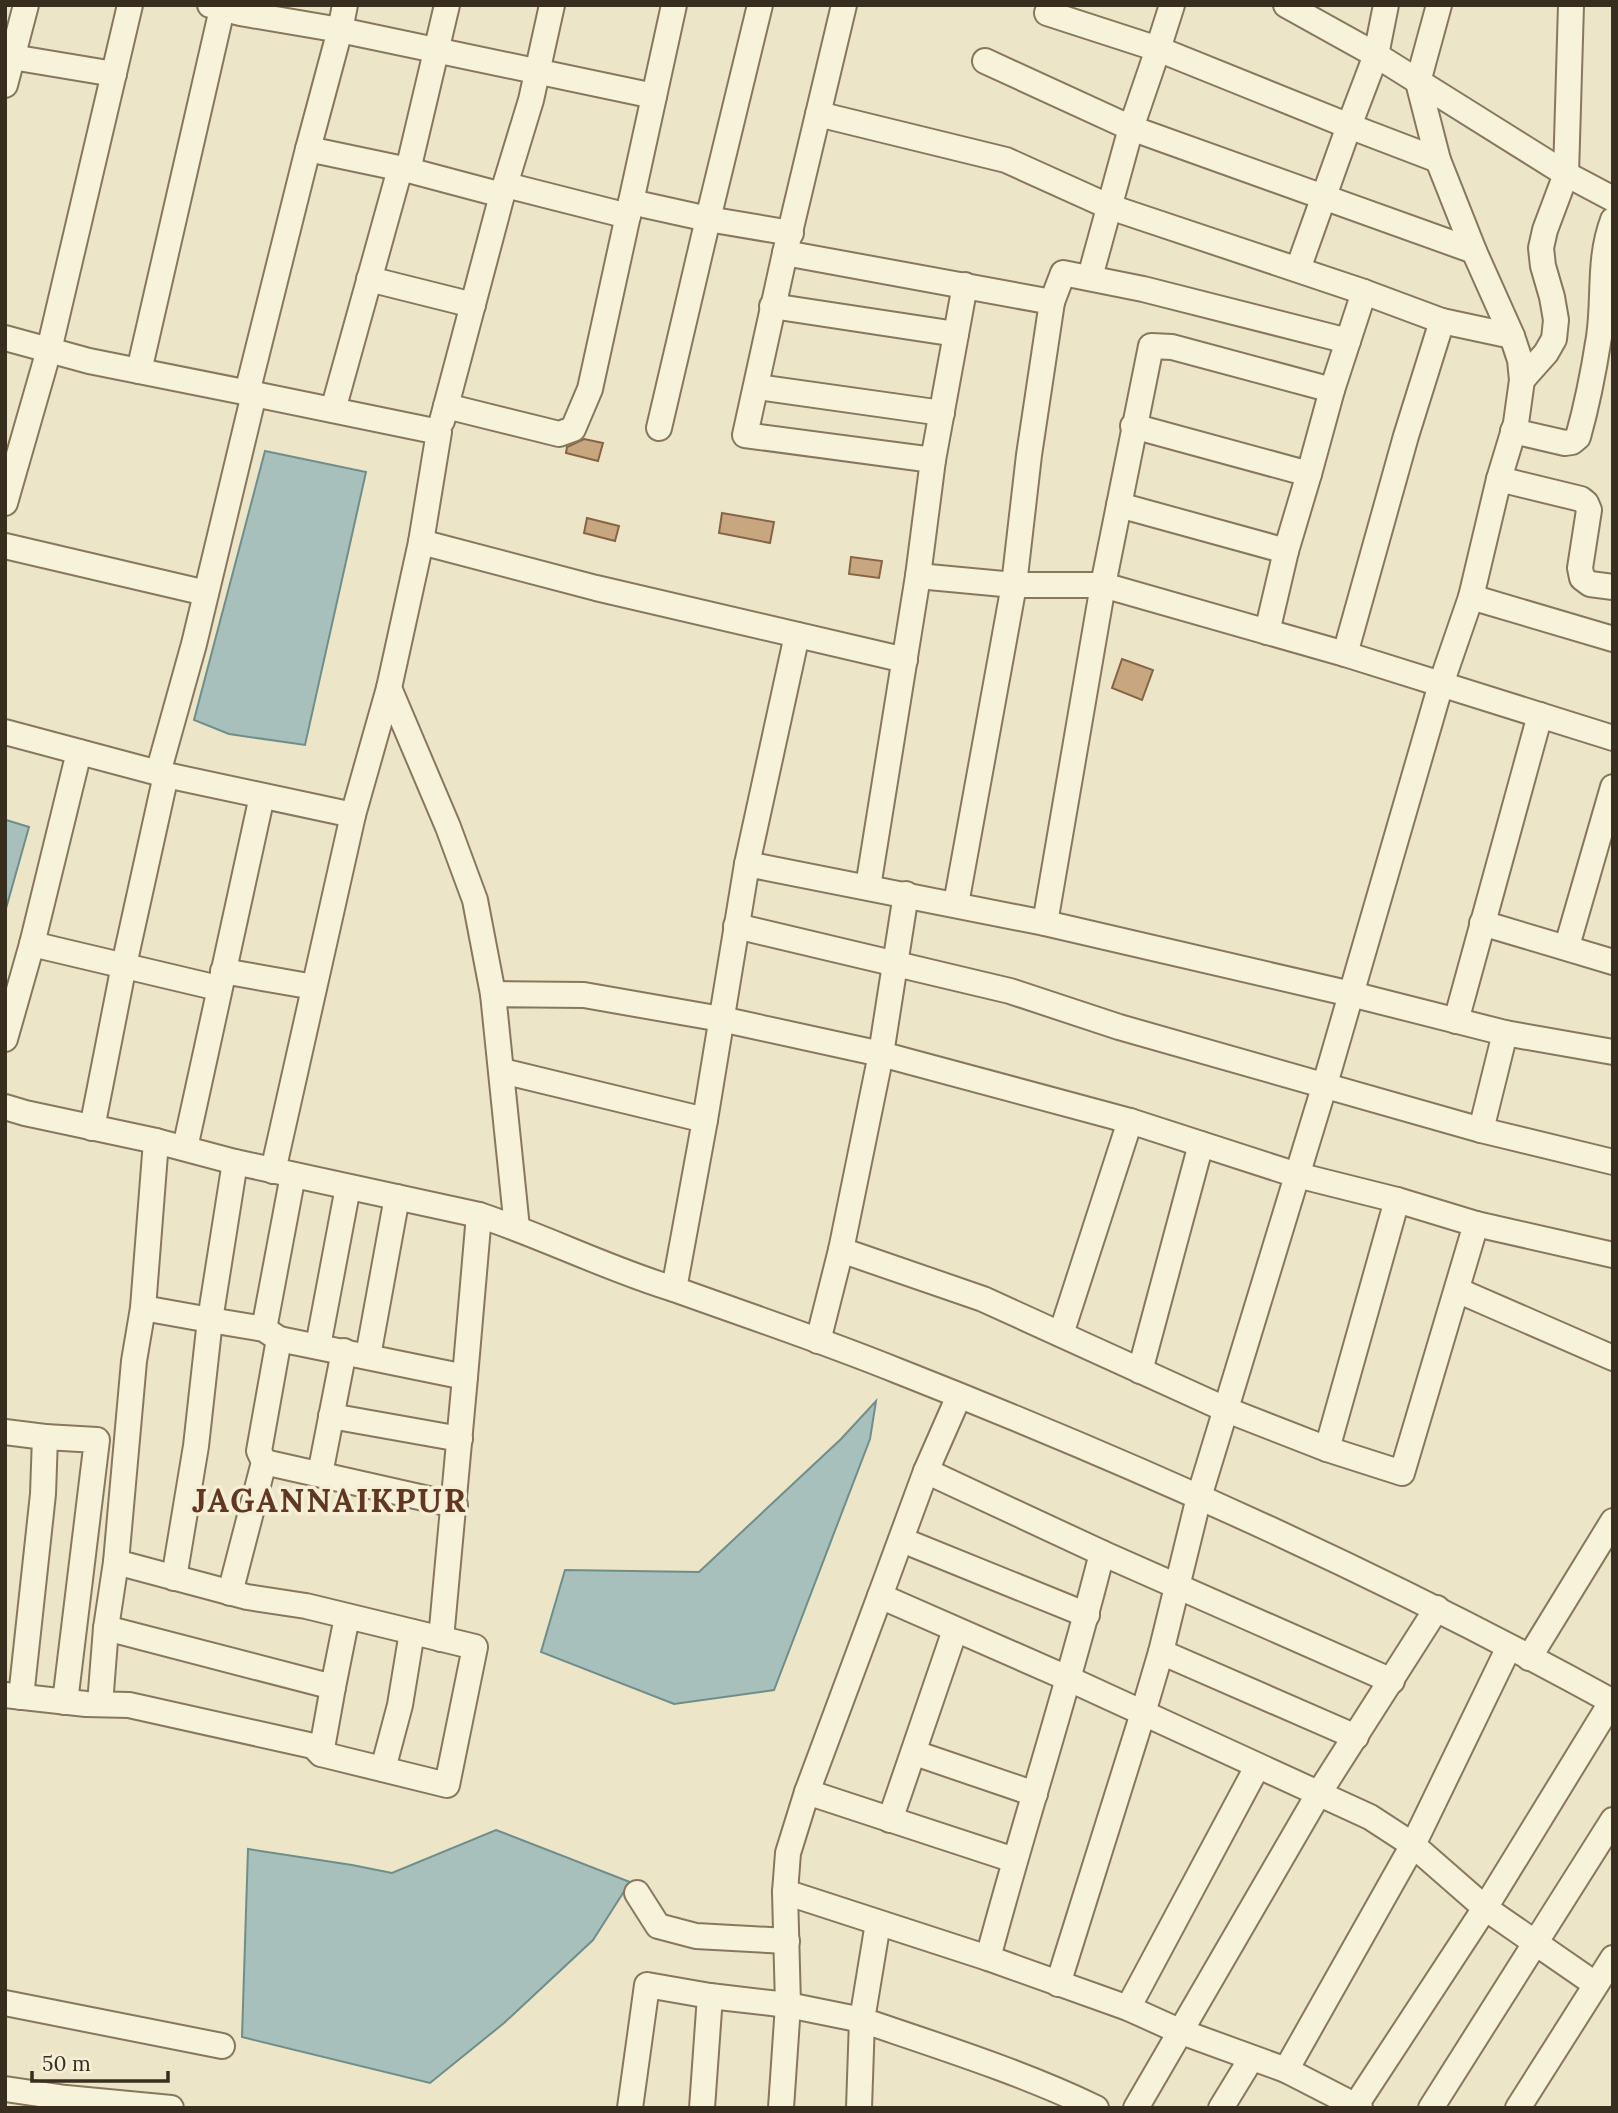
<svg xmlns="http://www.w3.org/2000/svg" width="1618" height="2113" viewBox="0 0 1618 2113" font-family="Lora,serif">
<style>
.water{fill:#a8c0bc;stroke:#6f8e8a;stroke-width:2}
.building{fill:#c8a67f;stroke:#856545;stroke-width:2}
.lines{fill:none;stroke-linecap:round;stroke-linejoin:round}
.minor-casing{stroke:#87785d;stroke-width:28}
.minor{stroke:#f7f2da;stroke-width:24}
.labels{text-anchor:middle;stroke-width:7;stroke-linejoin:round;paint-order:stroke}
.district-label{font-size:32px;font-weight:bold;letter-spacing:2px;fill:#623722;stroke:#f4efd6}
</style>
<rect width="100%" height="100%" fill="#ece5c7"/>
<g class="water">
<polygon points="265,451 366,472 305,745 229,734 194,720"/>
<polygon points="5,805 6,820 29,827 5,912"/>
<polygon points="876,1401 870,1439 774,1690 674,1704 541,1652 565,1570 699,1572 841,1439"/>
<polygon points="496,1830 630,1882 593,1940 504,2023 430,2083 242,2037 248,1849 352,1865 392,1873"/>
</g>
<g class="building">
<polygon points="584,439 603,443 598,461 566,453 567,447"/>
<polygon points="722,513 774,522 770,543 719,533"/>
<polygon points="587,518 619,526 615,541 584,533"/>
<polygon points="851,557 882,561 879,578 849,574"/>
<polygon points="1122,659 1153,670 1142,700 1112,688"/>
</g>
<g class="lines">
<defs>
<g id="minor">
<polyline points="210,5 240,13 340,30 308,149"/>
<polyline points="345,5 340,30 654,96"/>
<polyline points="760,5 708,219 791,233"/>
<polyline points="844,5 785,253 1052,302 1029,455 1014,585 956,904"/>
<polyline points="1172,5 1158,49 1349,126 1376,55 1386,5"/>
<polyline points="1286,5 1376,55 1566,174 1613,199"/>
<polyline points="1047,13 1158,49 1131,128 1474,251"/>
<polyline points="12,57 114,74"/>
<polyline points="985,61 1131,128 1090,277"/>
<polyline points="5,85 26,5"/>
<polyline points="818,114 1006,160 1110,207 1364,292 1442,321 1512,336"/>
<polyline points="408,170 502,195 531,100 552,5"/>
<polyline points="506,185 628,216"/>
<polyline points="631,202 708,219 659,428"/>
<polyline points="785,253 745,435 933,460 965,285"/>
<polyline points="1298,269 1349,126 1438,160"/>
<polyline points="369,279 473,305"/>
<polyline points="1052,302 1063,273 1143,289 1348,341 1364,292"/>
<polyline points="772,306 956,334"/>
<polyline points="5,338 89,361 254,394"/>
<polyline points="139,371 222,9"/>
<polyline points="1522,380 1546,353 1554,339 1556,320 1552,297 1543,266 1541,248 1545,230 1566,174 1571,5"/>
<polyline points="757,387 942,413"/>
<polyline points="1332,390 1348,341"/>
<polyline points="247,393 308,149 408,170 447,5"/>
<polyline points="446,406 559,434 573,429 590,389 674,5"/>
<polyline points="333,410 400,169"/>
<polyline points="442,421 502,195"/>
<path d="M1513,431L1565,443L1572,442L1578,437C1587,405 1594,369 1599,337C1605,296 1598,260 1613,220"/>
<polyline points="1499,479 1581,499 1586,503 1589,510 1580,568 1582,578 1590,584 1613,587"/>
<polyline points="5,503 49,350 130,5"/>
<polyline points="1119,505 1286,551 1267,632"/>
<polyline points="5,546 206,593"/>
<polyline points="1286,551 1309,474"/>
<polyline points="918,576 1014,585 1103,585 1345,654 1613,738"/>
<polyline points="1471,597 1613,639"/>
<polyline points="1345,654 1406,436 1442,321"/>
<polyline points="389,688 421,542 596,588 905,660"/>
<polyline points="5,732 166,775 353,815 273,1171"/>
<polyline points="158,773 194,644 254,394 439,432 421,542"/>
<polyline points="353,815 389,688 448,827 475,900 493,994"/>
<polyline points="747,864 797,635"/>
<polyline points="868,887 918,576 933,460"/>
<polyline points="1045,923 1103,585 1151,346 1172,347 1332,390 1309,474 1133,426"/>
<polyline points="1482,923 1613,962"/>
<polyline points="736,926 1010,991 1119,1027 1481,1130 1505,1033"/>
<polyline points="32,944 218,988"/>
<polyline points="1567,946 1613,787"/>
<polyline points="223,971 314,987"/>
<polyline points="1456,1021 1540,715"/>
<polyline points="5,1039 32,944 79,752"/>
<polyline points="502,1071 705,1120"/>
<path d="M5,1107L25,1113L156,1141L235,1162L479,1215C545,1237 608,1269 674,1289C749,1316 824,1341 898,1371C1142,1467 1383,1575 1613,1702"/>
<polyline points="92,1128 124,965 166,775"/>
<polyline points="1481,1130 1613,1162"/>
<polyline points="185,1148 262,796"/>
<polyline points="1476,1224 1613,1255"/>
<polyline points="517,1228 493,994 584,995 721,1019 881,1054 1130,1121 1297,1175 1397,1200 1327,1449 1227,1410 983,1299 841,1250"/>
<polyline points="674,1289 705,1120 747,864 1045,923 1351,994 1505,1033 1613,1052"/>
<polyline points="1457,1290 1613,1358"/>
<polyline points="143,1308 210,1320 235,1162"/>
<polyline points="264,1329 293,1175"/>
<polyline points="1061,1334 1130,1121"/>
<polyline points="818,1341 841,1250 881,1054 906,894"/>
<polyline points="318,1346 348,1187"/>
<polyline points="368,1356 397,1197"/>
<polyline points="1140,1371 1201,1144"/>
<polyline points="465,1377 479,1215"/>
<polyline points="959,1396 926,1471 880,1596 1067,1678 1370,1817 1413,1845 1485,1908 1595,1984"/>
<polyline points="331,1416 460,1439"/>
<polyline points="5,1432 45,1437 43,1494 21,1697"/>
<polyline points="45,1437 97,1440 65,1702"/>
<polyline points="1327,1449 1402,1473 1476,1224 1397,1200"/>
<polyline points="264,1462 455,1505"/>
<path d="M926,1471L1102,1553C1068,1689 1024,1823 988,1958"/>
<polyline points="320,1474 344,1351"/>
<polyline points="902,1540 1087,1615"/>
<polyline points="1102,1553 1392,1681"/>
<polyline points="174,1578 196,1446 210,1320 264,1329 279,1339"/>
<polyline points="230,1593 264,1462 259,1451 279,1339 465,1377 441,1639"/>
<polyline points="880,1596 807,1792 788,1853 785,1892 988,1958 1128,2008 1179,2031 1286,2070 1360,2108"/>
<polyline points="106,1628 333,1687 347,1617"/>
<polyline points="1161,1652 1356,1737"/>
<polyline points="1529,1658 1613,1521"/>
<polyline points="5,1695 86,1704 129,1705 313,1746 321,1754 447,1785 475,1647 306,1606 247,1597 116,1562 134,1361 143,1308 156,1141"/>
<polyline points="100,1704 106,1628 116,1562"/>
<polyline points="915,1753 1035,1794"/>
<polyline points="321,1754 333,1687"/>
<polyline points="383,1769 400,1705 412,1632"/>
<polyline points="807,1792 1014,1860"/>
<polyline points="890,1820 955,1630"/>
<polyline points="637,1893 658,1926 696,1936 787,1941"/>
<path d="M878,1923L862,2020C941,2047 1021,2072 1096,2108"/>
<polyline points="1058,1984 1143,1713 1161,1652 1199,1497 1325,1084 1441,684 1471,597 1499,479 1516,423 1522,380 1520,360 1512,336 1474,251 1438,160 1418,82 1439,5"/>
<polyline points="5,2003 222,2046"/>
<polyline points="1128,2008 1257,1767"/>
<polyline points="1286,2070 1413,1845 1509,1647"/>
<polyline points="5,2089 66,2098 171,2108"/>
<polyline points="1356,2105 1485,1908 1612,1701"/>
<polyline points="630,2108 647,1985 710,1996 788,2005 862,2020 859,2108"/>
<polyline points="702,2108 710,1996"/>
<polyline points="781,2108 788,2005 785,1892"/>
<polyline points="1136,2108 1319,1793 1437,1608"/>
<polyline points="1221,2108 1251,2059"/>
<polyline points="1431,2108 1613,1820"/>
<polyline points="1518,2108 1613,1958"/>
</g>
</defs>
<use href="#minor" class="minor-casing"/>
<use href="#minor" class="minor"/>
</g>
<g class="labels">
<g class="district-label">
<text x="330" y="1512">JAGANNAIKPUR</text>
</g>
</g>
<rect width="1618" height="2113" fill="none" stroke="#382e20" stroke-width="14"/>
<path d="M32 2071v10h136v-10" fill="none" stroke="#382e20" stroke-width="3.5"/>
<text x="42" y="2071" font-size="21" fill="#382e20" stroke="#f4efd6" stroke-width="5" paint-order="stroke">50 m</text>
</svg>
